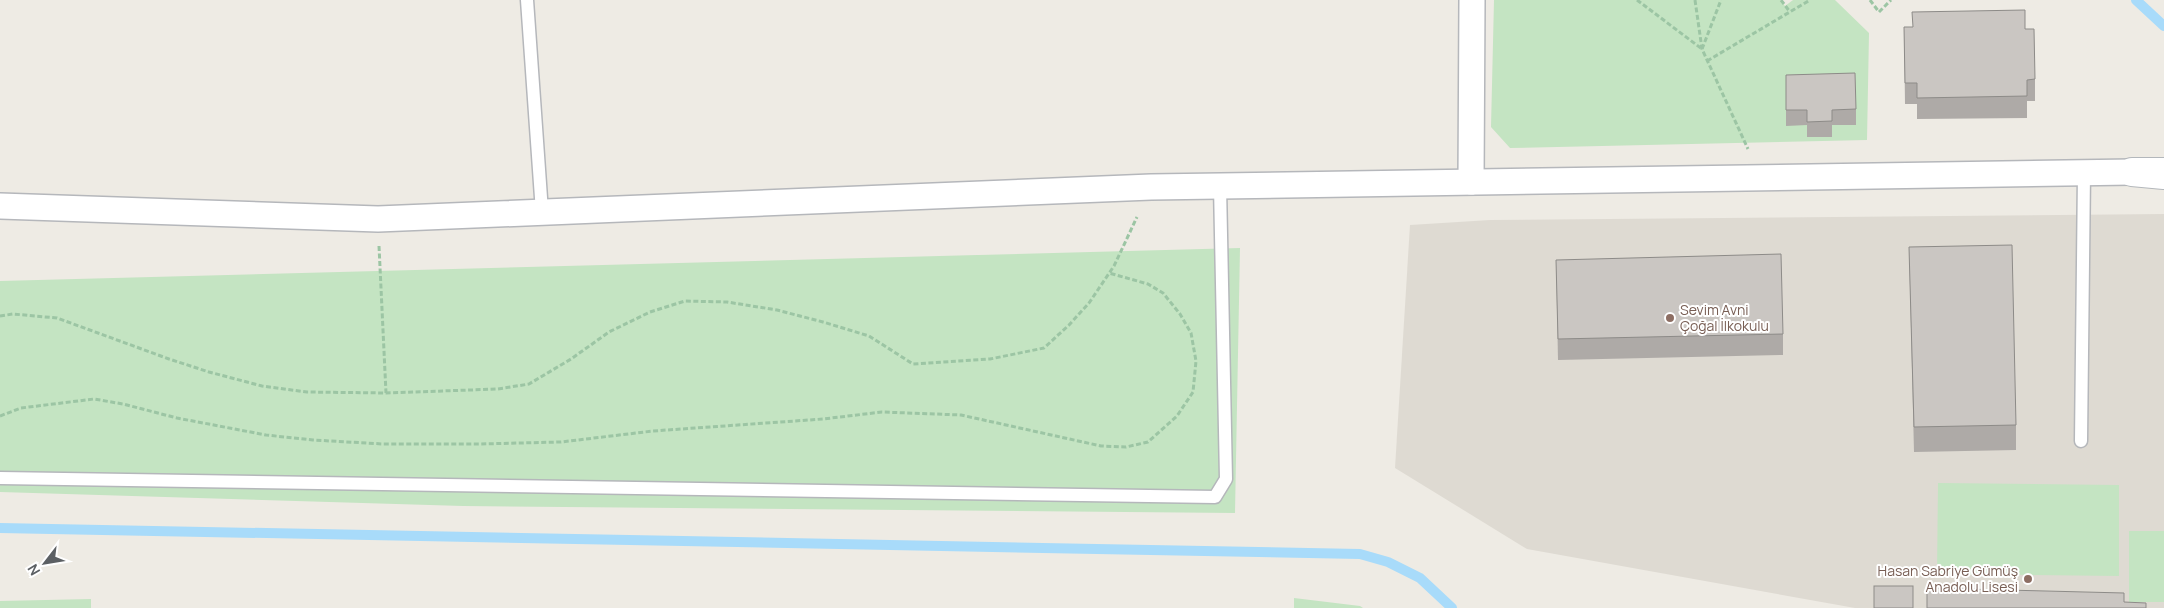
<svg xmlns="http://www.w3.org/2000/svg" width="2164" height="608" viewBox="0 0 2164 608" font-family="Manrope,sans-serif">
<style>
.education{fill:#dedad2}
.green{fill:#c4e4c2}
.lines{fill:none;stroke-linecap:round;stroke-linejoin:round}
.stream{stroke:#a8dbfa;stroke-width:10}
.lane-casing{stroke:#b5b7bb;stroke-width:15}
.street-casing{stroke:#b5b7bb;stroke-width:28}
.secondary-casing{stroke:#b3b7bb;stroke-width:30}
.path{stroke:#9cc5a4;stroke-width:3;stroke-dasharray:5 2.5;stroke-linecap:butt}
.lane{stroke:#fff;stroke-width:12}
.street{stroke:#fff;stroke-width:25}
.secondary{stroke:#fff;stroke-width:28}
.wall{fill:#aeaaa7}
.building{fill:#cac6c2;stroke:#8d8b88}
.education-dot{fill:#8d6e63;stroke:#fff;stroke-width:2}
.labels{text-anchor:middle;stroke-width:4;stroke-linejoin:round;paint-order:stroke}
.education-label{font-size:14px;fill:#785e54;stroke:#fff;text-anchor:start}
</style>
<rect width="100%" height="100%" fill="#eeebe4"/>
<polygon class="education" points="2164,214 2164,608 1855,608 1527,549 1395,468 1410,225 1490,220"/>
<g class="green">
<polygon points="1494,0 1780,0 1785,6 1793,0 1835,0 1869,33 1867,140 1510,148 1491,127"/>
<polygon points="1240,248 1235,513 463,506 0,492 0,281"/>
<polygon points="1938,483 2119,485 2119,576 1937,574"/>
<rect x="2129" y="531" width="35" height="71"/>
<polygon points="1294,598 1360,606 1363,608 1294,608"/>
<polygon points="91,599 91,608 0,608 0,601"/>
</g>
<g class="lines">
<g class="stream">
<polyline points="2136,0 2164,26"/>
<polyline points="0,528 1360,554 1388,562 1420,578 1452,608"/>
</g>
<defs>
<g id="lane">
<polyline points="527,0 542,212"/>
<polyline points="2081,441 2084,173"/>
<polyline points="0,478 1215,497 1226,479 1220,186"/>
</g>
<g id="street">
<polyline points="1471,182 1472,0"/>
<polyline points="0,206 378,219 1151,187 2132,172"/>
</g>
<polyline id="secondary" points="2164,172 2132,172 2164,175"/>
</defs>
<use href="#lane" class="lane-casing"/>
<use href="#street" class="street-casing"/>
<use href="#secondary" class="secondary-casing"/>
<g class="path">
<polyline points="1637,0 1702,49"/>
<polyline points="1695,0 1702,49 1748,149"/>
<polyline points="1781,0 1790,12"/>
<polyline points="1870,0 1879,12 1891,0"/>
<polyline points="1702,49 1721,0"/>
<polyline points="1707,61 1810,0"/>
<polyline points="379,246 386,393"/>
<polyline points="0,316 13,314 57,318 169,359 209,372 262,386 307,392 386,393 498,389 529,384 571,359 609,332 650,312 685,301 727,302 777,310 823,322 869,336 913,364 990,359 1044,348 1069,325 1089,303 1114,266 1137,217"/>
<polyline points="0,416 21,408 94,399 123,404 177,418 266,435 313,440 383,444 480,444 561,442 653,431 823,419 882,412 961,415 1101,446 1126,447 1148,442 1177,416 1193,392 1196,361 1191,333 1180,314 1163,293 1148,284 1109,273"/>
</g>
<use href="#lane" class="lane"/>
<use href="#street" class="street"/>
<use href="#secondary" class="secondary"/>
</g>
<g class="wall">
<polygon points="1904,27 2025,29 2035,79 2035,101 2027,101 2027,118 1917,119 1917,104 1905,104"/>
<polygon points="1786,75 1856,109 1856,125 1832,125 1832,137 1807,137 1807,125 1786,126"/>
<polygon points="1909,247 2016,425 2016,450 1914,452"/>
<polygon points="1556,260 1783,334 1783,355 1558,360"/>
</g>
<g class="building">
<polygon points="2025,10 2025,29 2034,29 2035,79 2027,80 2027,96 1917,98 1917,83 1905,83 1904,27 1913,27 1912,12"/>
<polygon points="1855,73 1856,109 1832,110 1832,121 1807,122 1807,110 1786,110 1786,75"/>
<polygon points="2012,245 2016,425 1914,427 1909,247"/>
<polygon points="1781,254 1783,334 1558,339 1556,260"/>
<rect x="1874" y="586" width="39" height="22"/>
<polygon points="1927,588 2124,593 2124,602 2146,603 2146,608 1927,608"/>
</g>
<g class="education-dot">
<circle cx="1670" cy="318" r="5"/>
<circle cx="2028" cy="579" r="5"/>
</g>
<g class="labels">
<g class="education-label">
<text x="1680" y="315">Sevim Avni<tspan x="1680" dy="16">Çoğal İlkokulu</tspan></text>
<text x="2018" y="576" text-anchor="end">Hasan Sabriye Gümüş<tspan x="2018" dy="16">Anadolu Lisesi</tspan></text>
</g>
</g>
<g transform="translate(45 563) rotate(239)" stroke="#ffffff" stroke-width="4" paint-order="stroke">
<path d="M0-4L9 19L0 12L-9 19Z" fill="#5c6064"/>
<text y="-8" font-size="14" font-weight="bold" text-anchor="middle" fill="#5c6064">N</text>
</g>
</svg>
